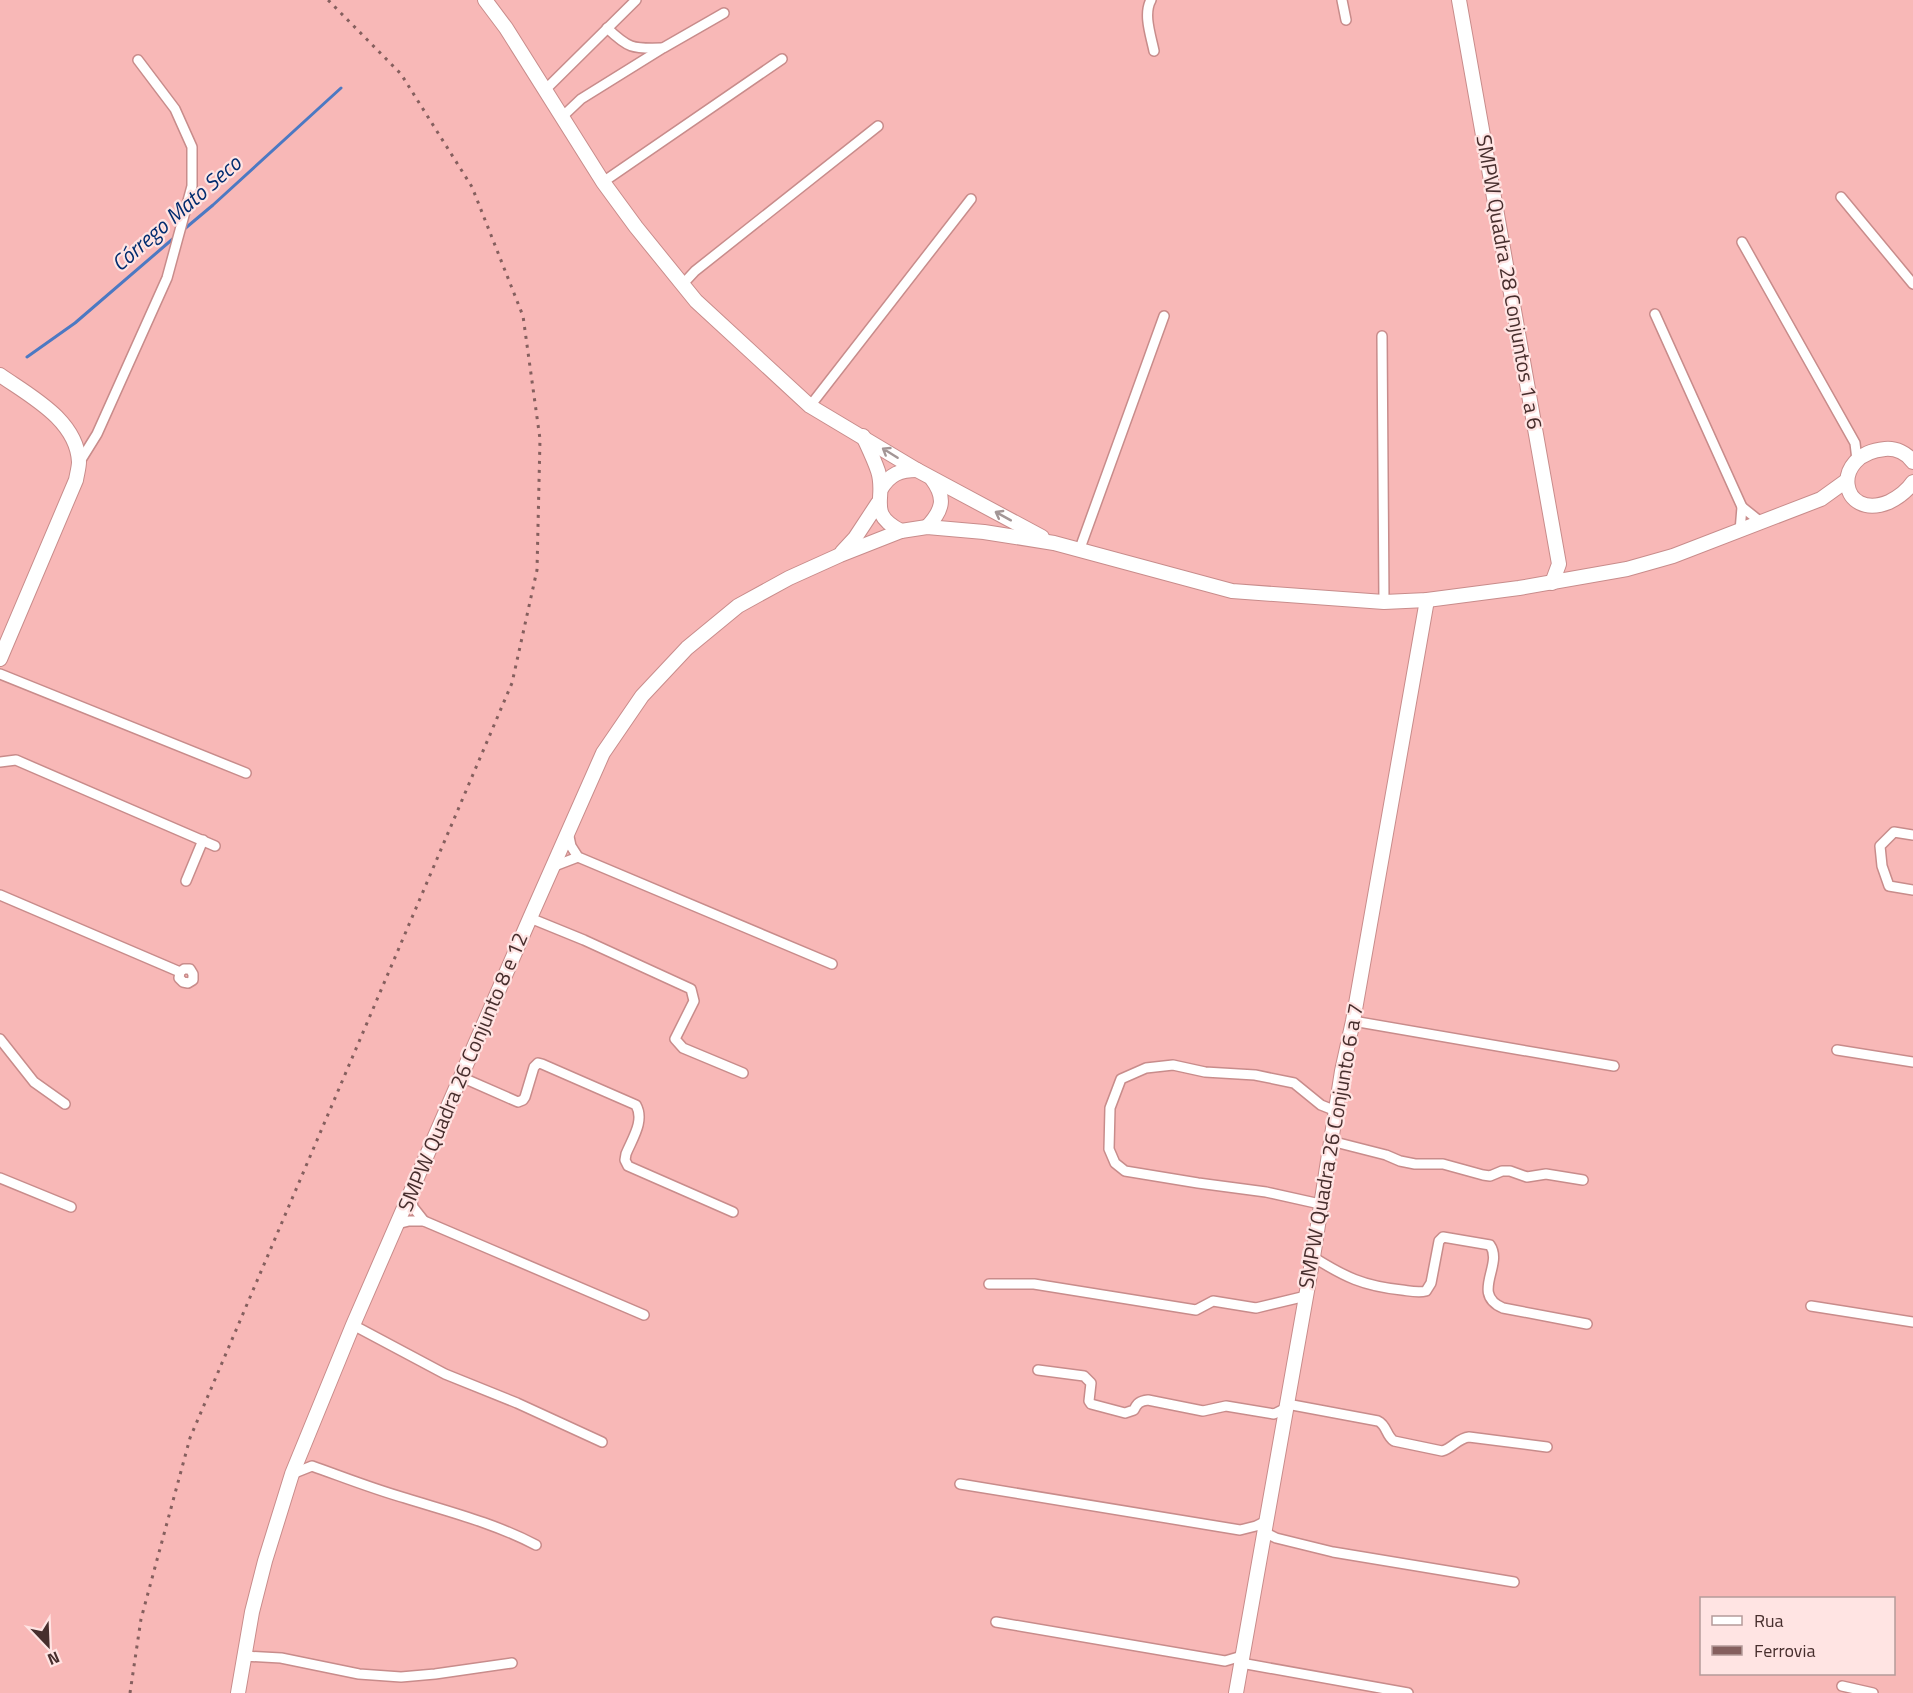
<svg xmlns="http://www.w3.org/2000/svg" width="1913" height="1693" viewBox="0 0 1913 1693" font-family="'Titillium Web',sans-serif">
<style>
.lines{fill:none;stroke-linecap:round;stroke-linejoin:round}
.stream{stroke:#4c79c3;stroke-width:3}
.street-casing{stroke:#c88c8b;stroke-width:12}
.secondary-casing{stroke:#c88c8b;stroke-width:16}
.street{stroke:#fff;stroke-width:9}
.secondary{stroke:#fff;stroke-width:14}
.rail{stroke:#855f5e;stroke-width:3;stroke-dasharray:3 6;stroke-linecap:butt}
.oneway{stroke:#a39696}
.labels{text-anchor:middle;stroke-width:4.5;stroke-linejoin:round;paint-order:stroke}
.street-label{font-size:21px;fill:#472e2d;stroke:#ffe4e3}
.water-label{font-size:22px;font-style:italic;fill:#022c6f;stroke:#ffe4e3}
</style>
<rect width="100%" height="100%" fill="#f8b8b7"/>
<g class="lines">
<g class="stream">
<polyline points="182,231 213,205 341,88"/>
<polyline points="27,357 75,323 175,237"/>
</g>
<defs>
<g id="street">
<path d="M1151,0C1143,14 1151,36 1154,51"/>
<polyline points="1342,0 1346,20"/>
<path d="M607,28C628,48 632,49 661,48"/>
<polyline points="545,90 636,0"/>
<polyline points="562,117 581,99 663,48 724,13"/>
<polyline points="603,182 782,59"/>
<polyline points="1841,197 1913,284"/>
<polyline points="1742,242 1855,443 1857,460"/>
<polyline points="682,285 695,271 878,126"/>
<polyline points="1655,314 1742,507 1740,531"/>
<polyline points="1382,336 1384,602"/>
<polyline points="810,406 971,199"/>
<polyline points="79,463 97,434 167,278 192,186 192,147 175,109 138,60"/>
<polyline points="1742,507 1762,523"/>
<polyline points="1079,551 1164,316"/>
<polyline points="0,674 246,773"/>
<polyline points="0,762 16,760 215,846"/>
<polyline points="568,832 571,846 578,857 832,964"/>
<polyline points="1913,835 1894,832 1880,846 1882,866 1889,886 1913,890"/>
<polyline points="552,867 578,857"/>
<polyline points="186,881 203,840"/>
<polyline points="0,895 180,972 184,969 190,969 193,974 193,980 188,983 183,982 179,978 180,972"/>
<polyline points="530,918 584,940 691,989 694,1001 675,1039 683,1048 743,1073"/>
<polyline points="1353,1021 1614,1066"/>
<polyline points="0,1039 34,1082 65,1104"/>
<polyline points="1837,1050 1913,1062"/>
<path d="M461,1077L518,1102L523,1100L525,1097L534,1067L538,1063L542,1064L636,1105C645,1121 632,1139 626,1154L625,1160L628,1166L733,1212"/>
<polyline points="1331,1141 1386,1155 1400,1161 1415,1164 1443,1164 1483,1175 1490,1176 1502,1171 1510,1171 1527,1177 1546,1174 1583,1180"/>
<polyline points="0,1178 71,1207"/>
<polyline points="411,1195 413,1207 424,1221"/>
<polyline points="1320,1204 1266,1192 1198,1183 1125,1171 1115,1163 1109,1149 1110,1108 1121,1079 1146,1068 1173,1065 1205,1072 1255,1075 1294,1083 1321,1105 1336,1111"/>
<polyline points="397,1224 409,1221 424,1221 644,1315"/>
<path d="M1313,1257C1345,1277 1363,1286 1402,1290C1410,1291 1418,1293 1426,1291L1431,1283L1439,1241L1443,1237L1490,1245C1504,1265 1470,1294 1503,1308L1587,1324"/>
<polyline points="989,1284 1034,1284 1196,1310 1213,1301 1256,1308 1306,1296"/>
<polyline points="1811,1306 1913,1322"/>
<polyline points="353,1325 445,1374 517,1403 602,1442"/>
<path d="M1038,1370L1084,1376L1091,1383L1089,1401L1091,1404L1125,1413L1134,1410C1137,1403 1140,1401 1148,1400L1203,1411L1226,1406L1274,1414L1286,1408"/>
<path d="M1287,1404L1378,1421C1387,1425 1386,1436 1394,1441L1442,1451C1453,1448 1458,1438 1469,1437L1547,1447"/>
<path d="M292,1474L312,1466C343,1477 373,1489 405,1498C450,1512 494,1523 536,1545"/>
<polyline points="960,1484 1240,1530 1256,1526 1266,1521"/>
<polyline points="1264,1532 1276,1538 1333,1552 1514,1582"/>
<polyline points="996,1622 1225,1661 1242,1656"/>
<polyline points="244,1656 281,1658 359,1674 401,1677 435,1674 512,1663"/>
<polyline points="1241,1663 1408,1693"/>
<polyline points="1842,1686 1873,1693"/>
</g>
<g id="secondary">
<polyline points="485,0 506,28 603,182 636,227 696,301 810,406 917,470 1042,537"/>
<polyline points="1459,0 1559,564 1552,583"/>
<path d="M0,375C30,396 77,420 79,462C79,467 77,474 76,480L0,659"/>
<path d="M863,436C868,447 874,459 878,471C887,499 866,513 901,531"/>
<path d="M1913,462C1907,453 1896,448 1885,449C1829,454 1840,522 1889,502C1899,497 1907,491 1913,482"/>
<path d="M881,489C890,474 900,470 917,470"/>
<path d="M927,527C943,510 946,498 932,479"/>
<polyline points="842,552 855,538 878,503"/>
<polyline points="238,1693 252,1612 265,1561 292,1474 353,1325 530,918 603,753 642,696 687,648 738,606 789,578 840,555 901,531 927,527 984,532 1054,543 1232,591 1384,602 1427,600 1519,588 1627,569 1673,556 1821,499 1846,481"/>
<polyline points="1236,1693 1313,1257 1342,1071 1353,1021 1427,600"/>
</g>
</defs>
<use href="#street" class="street-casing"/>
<use href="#secondary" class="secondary-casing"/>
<use href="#street" class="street"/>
<use href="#secondary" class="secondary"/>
<polyline class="rail" points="130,1693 141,1619 190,1438 512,683 537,570 540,439 523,316 472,187 401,74 328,0"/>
</g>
<defs><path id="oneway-shaft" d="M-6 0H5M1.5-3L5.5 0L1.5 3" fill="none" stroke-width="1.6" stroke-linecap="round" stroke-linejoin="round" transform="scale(1.5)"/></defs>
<g class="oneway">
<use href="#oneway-shaft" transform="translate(890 453) rotate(-148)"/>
<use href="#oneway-shaft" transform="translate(1003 516) rotate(-151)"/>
</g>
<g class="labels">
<g class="street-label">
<text transform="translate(1509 282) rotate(80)" y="7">SMPW Quadra 28 Conjuntos 1 a 6</text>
<text transform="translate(463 1072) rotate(-67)" y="7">SMPW Quadra 26 Conjunto 8 e 12</text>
<text transform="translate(1331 1146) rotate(-80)" y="7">SMPW Quadra 26 Conjunto 6 a 7</text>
</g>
<g class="water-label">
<text transform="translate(176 213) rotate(-41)" y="8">Córrego Mato Seco</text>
</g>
</g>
<rect x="1700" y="1597" width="195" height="78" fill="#ffe4e3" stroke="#b59b9a" stroke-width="1.5"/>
<rect x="1712" y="1616" width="30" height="9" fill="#ffffff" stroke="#b59b9a" stroke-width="1.5"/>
<text x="1754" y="1627" font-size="18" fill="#472e2d">Rua</text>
<rect x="1712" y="1646" width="30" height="9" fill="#855f5e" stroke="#b59b9a" stroke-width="1.5"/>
<text x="1754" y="1657" font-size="18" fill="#472e2d">Ferrovia</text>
<g transform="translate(48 1645) rotate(157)" stroke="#ffe4e3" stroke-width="4.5" paint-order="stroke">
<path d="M0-4.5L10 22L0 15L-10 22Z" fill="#472e2d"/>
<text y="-9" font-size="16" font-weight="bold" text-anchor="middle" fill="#472e2d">N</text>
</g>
</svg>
